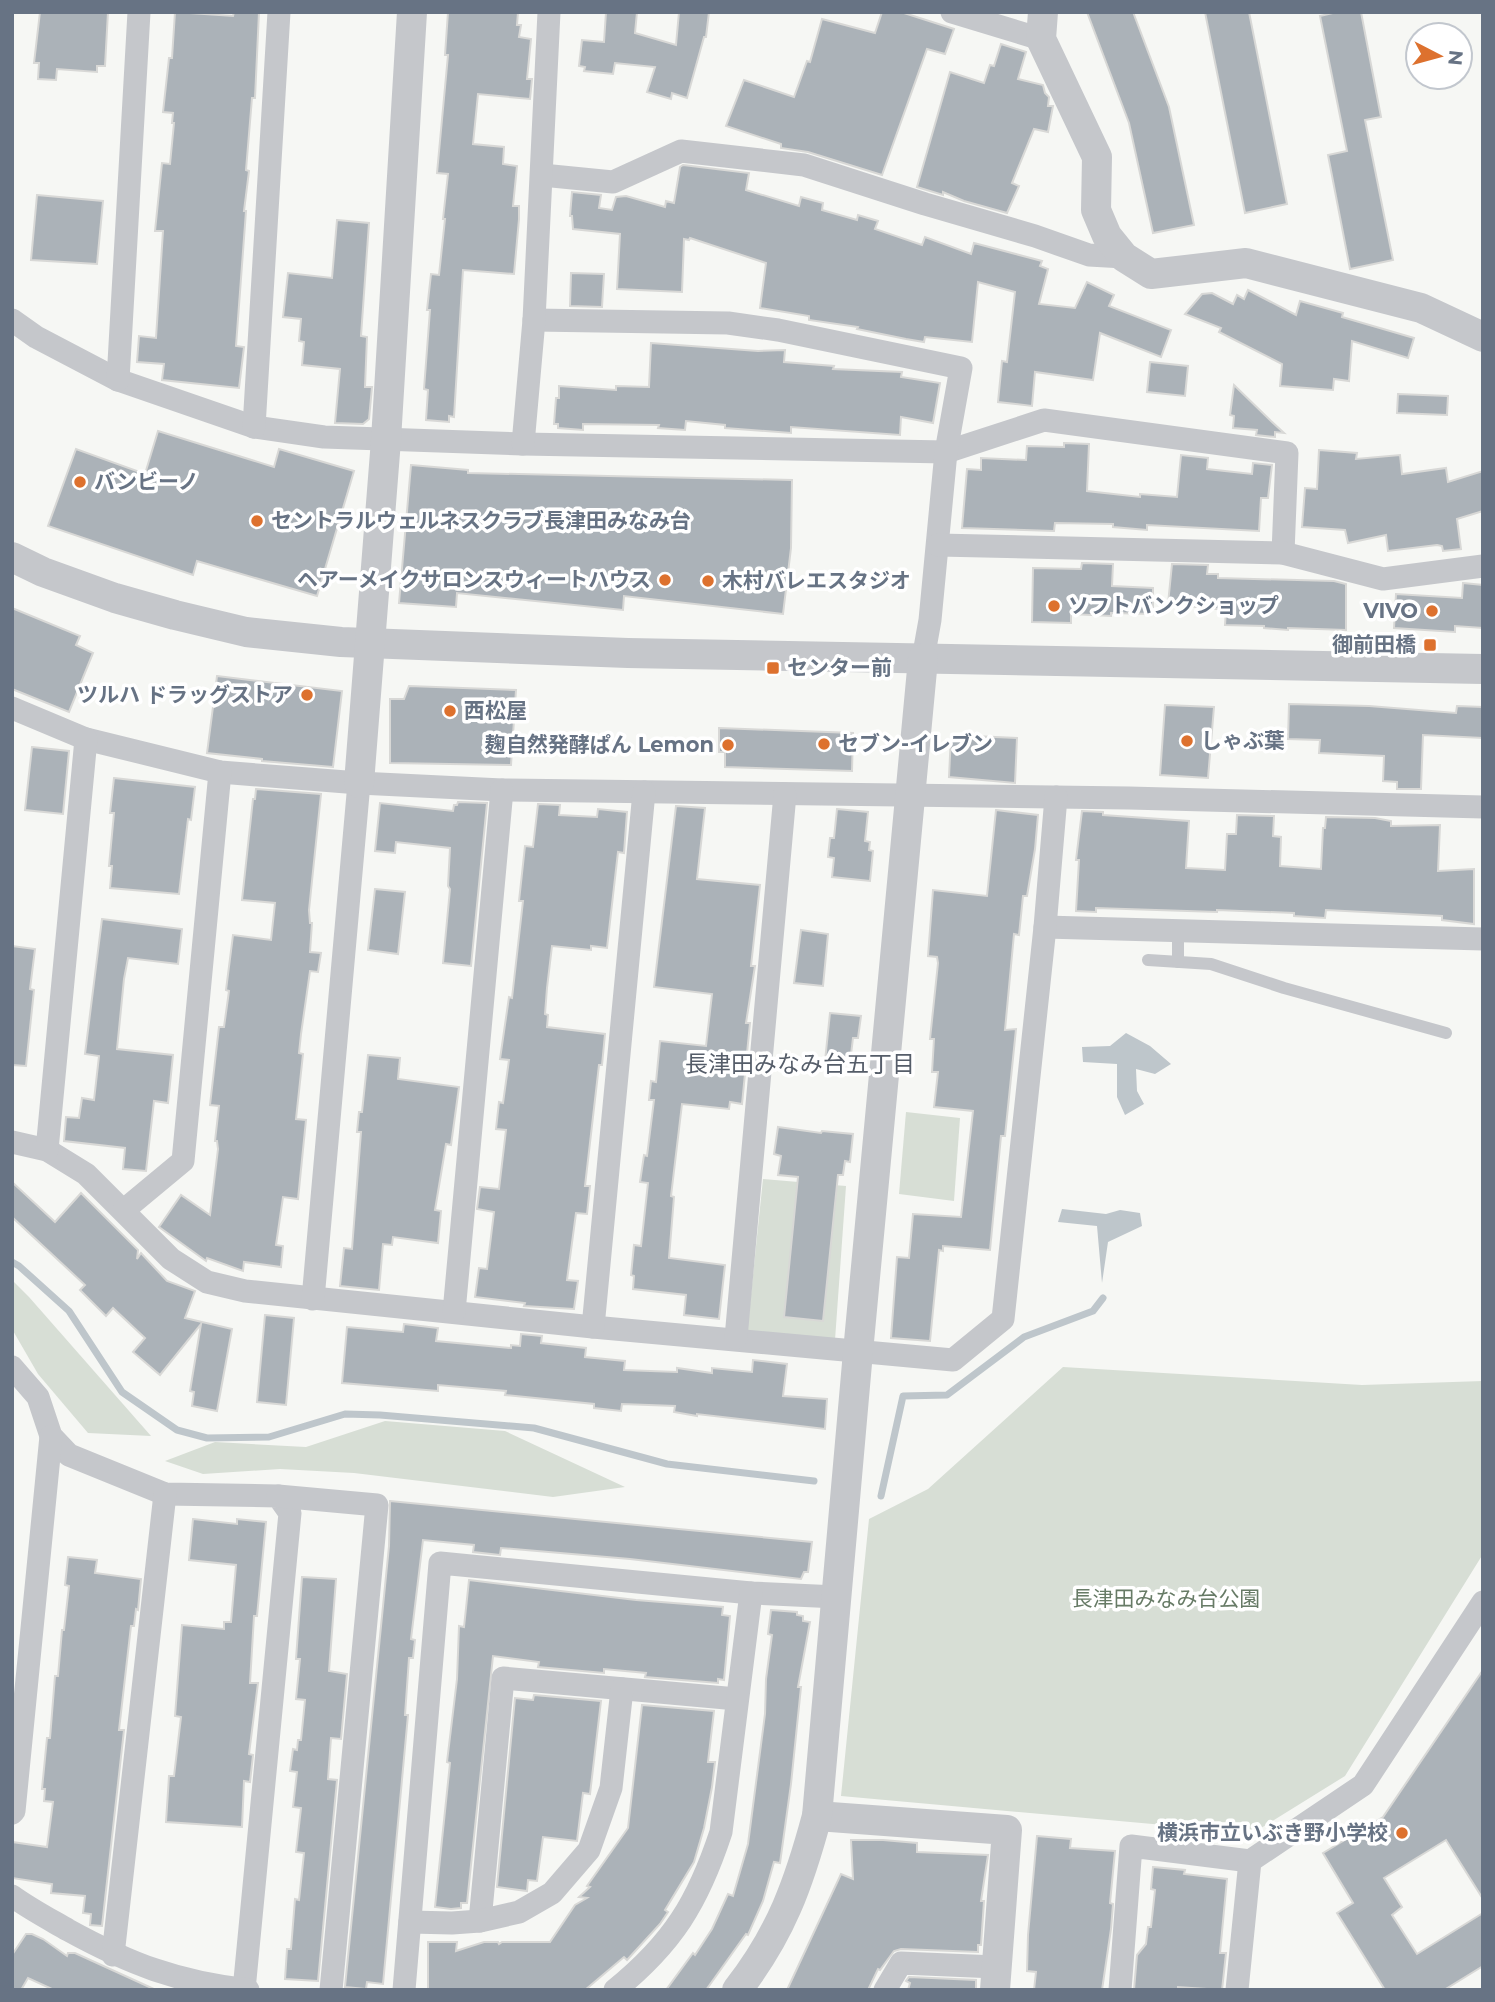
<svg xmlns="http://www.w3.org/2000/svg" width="1495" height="2002" viewBox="0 0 1495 2002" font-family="Montserrat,'Noto Sans JP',sans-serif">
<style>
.green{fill:#d7ded5}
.water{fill:#bec6cb}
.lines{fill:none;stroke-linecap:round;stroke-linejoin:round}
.stream{stroke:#bec6cb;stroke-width:7}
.building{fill:#abb2b8;stroke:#d8d8d6;stroke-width:2}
.service{stroke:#c5c7cb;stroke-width:12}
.minor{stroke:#c5c7cb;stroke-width:23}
.tertiary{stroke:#c5c7cb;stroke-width:30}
.poi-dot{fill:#dd712e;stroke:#fff;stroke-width:2.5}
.labels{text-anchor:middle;stroke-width:7;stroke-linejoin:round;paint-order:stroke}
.poi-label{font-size:21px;font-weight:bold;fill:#677384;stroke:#fff;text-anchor:start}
.park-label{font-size:21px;fill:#677b66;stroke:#fff}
.neighbourhood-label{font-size:23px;fill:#555d69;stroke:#fff}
</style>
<rect width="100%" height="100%" fill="#f6f7f4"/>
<g class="green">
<polygon points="906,1112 960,1118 954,1201 899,1194"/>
<polygon points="763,1179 846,1186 835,1340 747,1333"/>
<polygon points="12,1280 29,1297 151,1436 88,1433 38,1374 12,1329"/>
<polygon points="1063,1367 1362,1385 1483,1381 1483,1554 1345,1776 1253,1833 841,1796 869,1519 928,1489"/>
<polygon points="385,1421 505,1431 625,1487 553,1497 354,1473 280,1469 203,1474 165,1461 215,1442 306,1447"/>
</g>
<g class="water">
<polygon points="1126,1033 1150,1046 1171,1064 1155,1074 1136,1069 1137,1091 1144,1104 1125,1115 1117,1097 1117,1064 1083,1062 1082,1047 1110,1046"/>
<polygon points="1062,1209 1106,1214 1120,1210 1140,1213 1142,1226 1108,1242 1102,1283 1097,1226 1058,1222"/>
</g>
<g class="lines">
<g class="stream">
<polyline points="12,1262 19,1266 69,1311 122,1392 177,1430 207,1438 269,1437 345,1414 380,1415 534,1428 667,1464 814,1481"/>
<polyline points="881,1496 903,1396 947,1395 1024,1337 1093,1311 1103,1298"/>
</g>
</g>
<g class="building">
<polygon points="40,12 108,12 105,66 97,66 97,72 57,69 56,80 38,79 39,63 34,63"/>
<polygon points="175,12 233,16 234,12 259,12 255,98 252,98 246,170 249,171 244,211 246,211 236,346 244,347 239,388 162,380 164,364 137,362 139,336 156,338 163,231 155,231 162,163 170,164 174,123 172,123 173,113 163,112 169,58 172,58"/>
<polygon points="448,12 518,12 517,25 521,25 519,37 531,39 527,79 532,79 530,99 478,94 473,144 504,147 503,164 517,166 513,206 519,206 519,219 514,274 463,270 454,417 449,416 449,422 426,420 428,390 424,389 430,310 427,310 431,274 439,275 445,219 443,219 448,174 437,173 448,55 445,55"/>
<polygon points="606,12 637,12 635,33 676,45 679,12 709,12 706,37 704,37 687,98 672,93 671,99 647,92 655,67 615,63 613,74 584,71 585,67 579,66 582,40 604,42"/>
<polygon points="882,12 901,12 954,29 945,54 927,49 882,175 808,152 781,148 781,144 726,126 744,80 794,97 807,61 810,62 822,19 875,33"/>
<polygon points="1087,12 1133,12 1169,107 1194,225 1153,233 1129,123"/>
<polygon points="1205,12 1249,12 1287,204 1245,213"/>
<polygon points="1337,12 1361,12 1381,117 1365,120 1393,260 1350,269 1328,155 1347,151 1320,16"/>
<polygon points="1001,44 1026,52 1018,79 1043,85 1045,93 1049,97 1048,106 1053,106 1048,132 1034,129 1012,183 1019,186 1007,213 964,201 943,192 943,195 917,187 950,72 984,83 990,65 994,66"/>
<polygon points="683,165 749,173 746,190 799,206 801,197 823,203 822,210 857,220 858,215 878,221 875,229 922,245 925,237 971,254 974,243 1042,261 1040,266 1048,269 1039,304 1075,308 1087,282 1114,295 1109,306 1171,330 1161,357 1100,333 1093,380 1035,372 1032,406 998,402 1002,361 1007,362 1015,292 978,282 972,342 925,337 924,342 906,339 857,329 858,327 809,320 809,316 760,308 766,263 690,238 689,240 684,239 682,292 617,289 620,234 573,229 572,216 570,216 572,192 601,195 599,208 612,210 616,197 626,196 665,207 666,201 674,203 680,167"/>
<polygon points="37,195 103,201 97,264 31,260"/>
<polygon points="337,220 369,223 361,336 367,337 365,387 372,387 369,419 363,424 335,423 340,369 302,365 304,342 299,341 301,319 283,317 288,273 332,278"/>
<polygon points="571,273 604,274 602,307 570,306"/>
<polygon points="1248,290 1296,315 1300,301 1343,313 1342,317 1414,338 1408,358 1352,341 1349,381 1334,379 1333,390 1280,386 1282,364 1219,332 1221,328 1185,314 1202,294 1212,293 1233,304 1237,295 1244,299"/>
<polygon points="651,343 758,351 785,350 784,362 834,366 833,369 902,372 901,377 940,383 933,423 901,417 900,435 791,427 791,433 725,428 725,425 686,421 685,430 658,428 659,425 583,424 583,430 558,428 558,424 554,424 556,398 559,398 559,386 616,390 616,386 649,387"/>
<polygon points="1150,362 1188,366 1185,396 1147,392"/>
<polygon points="1234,385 1271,421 1284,433 1275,432 1275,437 1256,435 1257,430 1233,428 1234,416 1230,415"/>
<polygon points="1398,394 1448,396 1447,415 1397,413"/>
<polygon points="158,431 274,467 279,449 354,471 317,596 197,561 193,575 48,526 76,449 145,474"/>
<polygon points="1064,443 1089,444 1087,491 1140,497 1140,494 1177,497 1181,455 1208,458 1207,469 1252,474 1253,463 1272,465 1268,498 1261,498 1259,531 1147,525 1147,530 1113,527 1113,524 1055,523 1054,531 962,528 967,469 981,470 981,458 1026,460 1027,446 1064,447"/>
<polygon points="1319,450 1357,453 1356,459 1400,455 1402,474 1446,468 1448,482 1483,471 1483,511 1457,519 1461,549 1443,551 1442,546 1437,545 1388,551 1386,535 1348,543 1345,530 1302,527 1305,488 1317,489"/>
<polygon points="411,465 468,470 468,473 792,480 791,548 783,614 624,596 623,610 457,593 456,607 399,603"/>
<polygon points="1082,563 1113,564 1112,586 1153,588 1153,614 1111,613 1111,616 1071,614 1071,623 1032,622 1033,568 1081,569"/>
<polygon points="1172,564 1208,565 1207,574 1218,574 1218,578 1334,581 1346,584 1346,630 1288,628 1288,630 1264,628 1264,626 1225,625 1226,610 1168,604"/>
<polygon points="1463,583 1483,585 1483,628 1455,626 1455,632 1394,628 1396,594 1462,598"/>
<polygon points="12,608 80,636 76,645 93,653 69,712 12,689"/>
<polygon points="217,676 342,691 333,767 262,761 262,759 207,753"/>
<polygon points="409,686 516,690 511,765 390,763 390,699 404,699"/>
<polygon points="1289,704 1369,706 1456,713 1457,706 1483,707 1483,738 1423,735 1421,789 1397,789 1397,782 1383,781 1384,756 1319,753 1320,740 1288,739"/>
<polygon points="1165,705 1214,707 1208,778 1160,775"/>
<polygon points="719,728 853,733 852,771 725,767 725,752 719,752"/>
<polygon points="951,735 1017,738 1015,783 949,777"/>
<polygon points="32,747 69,751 63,814 25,810"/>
<polygon points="114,778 195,787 191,820 188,819 179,894 110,888 112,866 109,866 114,813 110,813"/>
<polygon points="256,789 321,794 309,910 310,923 312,923 310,952 321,953 318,972 310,971 301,1034 299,1053 303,1054 296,1119 306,1120 298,1199 283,1197 276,1245 283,1246 281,1267 244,1262 243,1271 207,1258 206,1261 159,1227 181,1195 210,1215 218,1149 217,1141 215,1141 219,1106 210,1105 219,1027 224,1027 229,991 226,990 233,935 271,940 275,903 242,900 253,799 255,799"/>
<polygon points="458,802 487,803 471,966 443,963 450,889 448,886 450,848 396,842 395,853 375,851 380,803 453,811 454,805 457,805"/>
<polygon points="538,804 560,805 559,815 597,817 598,809 627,812 624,853 618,852 607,948 591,946 591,950 552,946 547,988 545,1014 548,1015 547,1027 605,1034 602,1065 599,1065 585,1186 590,1186 587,1214 576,1213 567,1280 578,1281 574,1309 524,1306 525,1303 475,1297 479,1268 487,1269 494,1212 477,1209 480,1187 499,1189 506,1130 496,1129 499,1102 503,1103 509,1060 500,1059 509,997 512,998 523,901 519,901 525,846 533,847"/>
<polygon points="676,806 705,808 697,879 760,885 751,966 755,966 746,1023 750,1023 742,1104 730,1102 729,1109 682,1104 671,1196 674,1197 669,1258 725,1265 719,1319 684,1315 686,1295 633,1289 634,1276 631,1275 634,1245 641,1246 648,1183 640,1182 644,1155 647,1156 654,1100 649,1100 651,1081 656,1082 660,1041 706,1046 712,994 654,987"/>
<polygon points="837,809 868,812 865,841 870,842 869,850 873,851 870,881 832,877 834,858 828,857 830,838 834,838"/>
<polygon points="996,810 1038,815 1035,849 1027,896 1023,896 1019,935 1014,934 1005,1030 1016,1029 1005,1136 1001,1136 990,1250 943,1246 943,1251 939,1250 930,1341 891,1338 897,1257 909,1258 913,1214 961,1217 973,1111 934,1107 938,1072 932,1072 934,1039 930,1039 938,963 937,957 928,956 933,890 987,896"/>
<polygon points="1082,811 1103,812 1103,815 1189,821 1186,868 1225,870 1227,834 1236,834 1237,815 1274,816 1273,836 1281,837 1280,866 1321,869 1323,828 1325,828 1326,817 1375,818 1391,821 1391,826 1440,825 1438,871 1474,869 1474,924 1442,920 1442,916 1326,910 1325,918 1294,916 1294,913 1217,910 1217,912 1096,908 1096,912 1076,911 1079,860 1076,860"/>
<polygon points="375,889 405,892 398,954 368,950"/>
<polygon points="102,919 182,929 178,964 128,958 124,979 117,1049 173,1055 168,1103 154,1101 146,1171 123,1169 125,1148 64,1141 66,1117 79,1118 82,1098 94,1100 99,1056 85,1054"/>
<polygon points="801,930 828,934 823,986 794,983"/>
<polygon points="12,946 35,949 30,989 34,990 26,1066 12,1065"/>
<polygon points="830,1013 861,1016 858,1038 853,1038 850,1063 825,1061"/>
<polygon points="368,1055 400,1058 398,1079 459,1087 451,1145 446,1144 435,1210 441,1211 438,1243 393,1237 392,1245 383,1244 379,1290 340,1286 344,1248 352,1249 361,1132 357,1132 359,1112 362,1112"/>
<polygon points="778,1127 821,1133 822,1131 853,1134 850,1162 845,1161 843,1175 838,1175 823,1321 784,1317 798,1177 778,1175 781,1156 774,1154"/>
<polygon points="12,1182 55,1222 81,1193 138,1250 137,1259 141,1253 167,1281 195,1291 185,1318 232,1329 217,1411 192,1406 194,1392 190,1391 201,1324 160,1375 133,1352 145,1338 113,1308 106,1316 80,1290 85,1285 12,1217"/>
<polygon points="265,1315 294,1318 286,1405 257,1402"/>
<polygon points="404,1324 438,1328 436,1341 511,1348 511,1345 520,1346 521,1334 542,1336 541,1343 586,1348 585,1357 625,1361 624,1370 677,1372 677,1368 712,1373 712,1368 752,1372 753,1360 787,1364 783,1396 827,1399 825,1429 697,1414 697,1416 674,1412 675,1406 622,1404 621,1411 594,1408 594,1404 505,1395 506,1391 438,1385 438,1391 342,1383 347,1327 403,1332"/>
<polygon points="390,1501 812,1542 808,1572 804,1572 801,1579 630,1559 501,1548 500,1555 473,1552 474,1545 423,1540 411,1639 415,1640 413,1658 409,1658 405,1715 408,1715 383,1984 367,1982 366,1989 345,1987 389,1546"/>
<polygon points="193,1519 237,1524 237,1519 266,1522 257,1616 254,1616 250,1683 258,1683 249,1754 253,1755 250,1782 244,1781 242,1827 166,1822 169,1776 174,1776 181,1717 175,1716 182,1625 224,1629 224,1622 231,1622 236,1565 189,1560"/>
<polygon points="68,1557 97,1560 95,1573 141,1579 138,1610 136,1609 134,1626 131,1626 119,1730 124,1730 102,1926 90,1925 91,1914 83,1913 85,1896 51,1893 52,1884 12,1878 12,1842 47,1847 53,1802 44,1801 45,1789 42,1789 47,1738 50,1738 55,1676 58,1676 62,1630 64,1630 69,1586 65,1585"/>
<polygon points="302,1577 336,1579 329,1671 347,1674 341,1739 331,1738 328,1779 337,1780 318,1981 285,1979 287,1949 291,1949 295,1899 299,1900 304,1853 296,1852 301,1808 293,1807 297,1772 290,1771 293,1749 297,1750 298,1740 301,1740 305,1700 296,1699 300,1659 296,1659"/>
<polygon points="469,1580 636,1600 723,1607 722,1615 730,1616 724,1680 718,1679 718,1683 645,1677 646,1673 604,1669 604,1673 538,1667 539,1662 493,1656 467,1903 461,1903 461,1908 451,1909 435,1907 450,1763 447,1762 457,1679 459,1626 464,1627"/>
<polygon points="771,1610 797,1612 797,1615 803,1616 803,1621 810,1622 798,1687 801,1687 791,1784 780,1863 774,1862 763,1901 748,1935 746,1934 706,1990 666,1990 693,1953 695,1955 712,1929 728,1894 733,1896 748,1844 765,1714 766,1679 772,1635 768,1634"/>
<polygon points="1483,1670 1483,1899 1446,1840 1384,1878 1402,1907 1392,1915 1417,1954 1483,1913 1483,1966 1444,1990 1385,1990 1337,1913 1353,1903 1323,1853 1383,1817"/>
<polygon points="534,1695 601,1701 590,1794 583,1793 577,1841 543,1837 537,1881 528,1880 527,1891 497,1887 515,1698 533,1700"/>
<polygon points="642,1705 714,1711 708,1762 715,1762 712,1787 704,1828 694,1862 665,1910 668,1912 660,1924 627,1960 624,1957 585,1990 428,1990 428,1942 457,1942 456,1951 484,1942 498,1942 499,1944 502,1942 550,1942 575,1905 587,1898 579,1897 590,1887 587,1886 628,1828"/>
<polygon points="1037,1836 1071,1839 1070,1848 1115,1851 1110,1903 1113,1904 1111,1929 1102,1990 1034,1990 1036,1972 1027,1971 1028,1935"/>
<polygon points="851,1840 883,1840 917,1843 917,1852 988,1855 981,1901 984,1901 981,1945 978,1945 978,1952 901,1949 894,1951 880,1970 878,1969 868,1990 787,1990 841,1874 853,1879"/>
<polygon points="1153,1867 1185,1870 1184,1874 1227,1879 1220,1953 1226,1953 1222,1990 1178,1987 1178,1990 1134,1990 1137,1955 1146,1944 1148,1927 1151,1927 1155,1890 1151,1889"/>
<polygon points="26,1934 32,1934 43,1939 67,1956 68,1953 75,1953 156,1990 54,1990 28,1978 21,1990 12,1990 12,1955"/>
<polygon points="909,1977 976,1980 976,1990 908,1990 910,1983 906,1981"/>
</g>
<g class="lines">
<g class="service">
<polyline points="1148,960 1211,964 1284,988 1446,1033"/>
<polyline points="1178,962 1178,931"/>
</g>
<g class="minor">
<polyline points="952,12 1041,39"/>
<polyline points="542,175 613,182 681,151 804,165 925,204 1035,236 1089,255 1124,257"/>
<polyline points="12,320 36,337 118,380 254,427 324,437 523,444 946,452 1044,420 1287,453 1283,553"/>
<polyline points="534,320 728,323 778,330 961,368 946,452 930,620 923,659"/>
<polyline points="118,380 139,12"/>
<polyline points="254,427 279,12"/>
<polyline points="523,444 534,320 549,12"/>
<polyline points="938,545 1283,553 1383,579 1483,566"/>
<polyline points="12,708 86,739 220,772 359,783 502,790 1129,798 1483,807"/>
<polyline points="1045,927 1483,939"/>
<polyline points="12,1142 47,1150 86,1174 171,1259 207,1282 245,1291 593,1327 953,1360 1003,1319 1045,927 1056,797"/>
<polyline points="47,1150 86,739"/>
<polyline points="124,1210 183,1161 220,772"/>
<polyline points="313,1299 359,783"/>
<polyline points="454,1312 502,790"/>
<polyline points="593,1327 644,792"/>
<polyline points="736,1338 785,794"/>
<polyline points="12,1367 38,1397 51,1436 69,1455 165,1494 278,1496 290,1513 244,1990"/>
<polyline points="278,1496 377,1505 331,1990"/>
<polyline points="12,1813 14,1811 51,1436"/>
<path d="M12,1896C30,1909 49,1919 68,1930C130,1964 177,1982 248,1990"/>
<polyline points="480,1921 503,1678 737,1699"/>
<polyline points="410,1922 452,1923 480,1921 519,1912 552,1893 589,1850 611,1788 622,1689"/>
<polyline points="113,1955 165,1494"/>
<polyline points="404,1990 440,1563 751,1593 837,1597"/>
<path d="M615,1990C673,1943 698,1902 721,1832L751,1593"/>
<polyline points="885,1990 901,1963 996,1967"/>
<polyline points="1120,1990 1131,1846 1250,1861"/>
<polyline points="1237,1990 1250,1861 1363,1785 1483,1602"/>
</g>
<g class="tertiary">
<polyline points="1043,12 1041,39 1097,157 1096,210 1107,236 1124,257 1151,274 1246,263 1421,308 1483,337"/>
<polyline points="12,557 43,572 115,598 175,615 246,632 341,642 628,653 1483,669"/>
<polyline points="359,783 386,440 412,12"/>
<polyline points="817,1816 1007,1830 995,1990"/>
<path d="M737,1990C781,1934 799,1883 817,1816L858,1352L923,659"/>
</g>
</g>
<g class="poi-dot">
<circle cx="80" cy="482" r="7"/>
<circle cx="257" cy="521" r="7"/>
<circle cx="665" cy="580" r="7"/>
<circle cx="708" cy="581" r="7"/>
<circle cx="1054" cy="606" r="7"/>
<circle cx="1432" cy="611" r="7"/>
<rect x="1423" y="638" width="14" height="14" rx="3.5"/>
<rect x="766" y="661" width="14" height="14" rx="3.5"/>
<circle cx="307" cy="695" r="7"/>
<circle cx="450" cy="711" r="7"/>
<circle cx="1187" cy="741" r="7"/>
<circle cx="824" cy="744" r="7"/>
<circle cx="728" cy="745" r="7"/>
<circle cx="1402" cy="1833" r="7"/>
</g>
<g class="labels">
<g class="poi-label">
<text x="94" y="489">バンビーノ</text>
<text x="271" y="528">セントラルウェルネスクラブ長津田みなみ台</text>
<text x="651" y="587" text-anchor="end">ヘアーメイクサロンスウィートハウス</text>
<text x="722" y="588">木村バレエスタジオ</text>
<text x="1068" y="613">ソフトバンクショップ</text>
<text x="1418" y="618" text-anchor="end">VIVO</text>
<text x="1416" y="652" text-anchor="end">御前田橋</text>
<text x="787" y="675">センター前</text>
<text x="293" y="702" text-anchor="end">ツルハ ドラッグストア</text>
<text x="464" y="718">西松屋</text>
<text x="1201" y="748">しゃぶ葉</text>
<text x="838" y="751">セブン-イレブン</text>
<text x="714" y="752" text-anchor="end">麹自然発酵ぱん Lemon</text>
<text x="1388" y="1840" text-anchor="end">横浜市立いぶき野小学校</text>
</g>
<g class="park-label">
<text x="1166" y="1606">長津田みなみ台公園</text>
</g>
<g class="neighbourhood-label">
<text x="800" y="1072">長津田みなみ台五丁目</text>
</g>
</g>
<rect width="1495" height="2002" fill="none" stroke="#677384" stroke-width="28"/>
<g transform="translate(1439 56) rotate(96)"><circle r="33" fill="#ffffff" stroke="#c2c7ce" stroke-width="2"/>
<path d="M0-5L12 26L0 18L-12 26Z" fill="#dd712e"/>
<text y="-10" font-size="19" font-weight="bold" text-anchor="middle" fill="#677384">N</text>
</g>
</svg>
